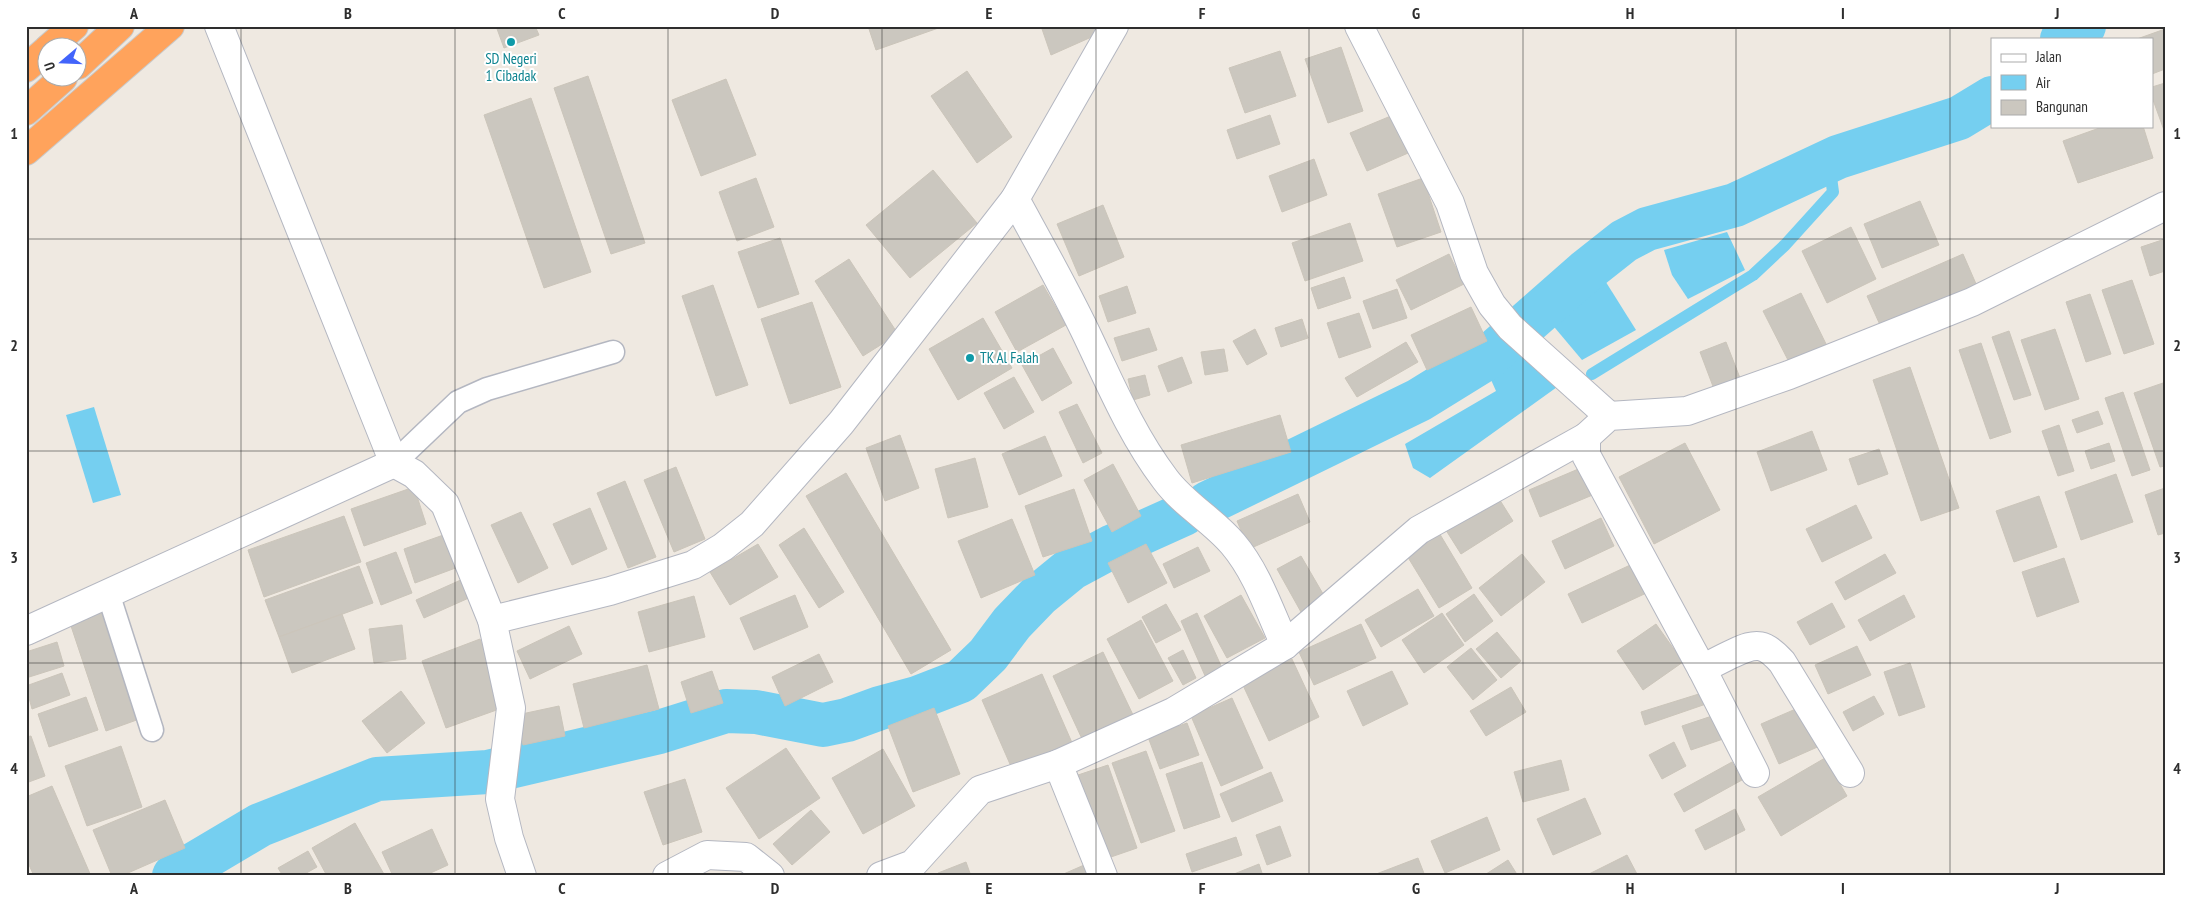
<svg xmlns="http://www.w3.org/2000/svg" width="2191" height="902" viewBox="0 0 2191 902" font-family="'PT Sans Narrow',sans-serif">
<style>
.water{fill:#75cff0}
.lines{fill:none;stroke-linecap:round;stroke-linejoin:round}
.stream{stroke:#75cff0;stroke-width:12}
.canal{stroke:#75cff0;stroke-width:44}
.building{fill:#cbc7bf;stroke:#cbc5ba}
.lane-casing{stroke:#b4b7c1;stroke-width:25}
.street-casing{stroke:#b4b7c1;stroke-width:30}
.highway-casing{stroke:#c9c9c9;stroke-width:30}
.lane{stroke:#fff;stroke-width:22}
.street{stroke:#fff;stroke-width:28}
.highway{stroke:#ffa35c;stroke-width:28}
.grid{fill:none;stroke:#2e2e2e;stroke-width:1;stroke-opacity:0.55}
.culture-dot{fill:#0f9aa8;stroke:#fff;stroke-width:2}
.labels{text-anchor:middle;stroke-width:4;stroke-linejoin:round;paint-order:stroke}
.culture-label{font-size:15px;fill:#0d838f;stroke:#fff}
.neatline{fill:none;stroke:#2e2e2e;stroke-width:2}
.grid-label{font-size:16px;text-anchor:middle;font-weight:bold;fill:#2e2e2e}
</style>
<rect width="100%" height="100%" fill="#efe9e1"/>
<g class="water">
<polygon points="1727,232 1745,270 1688,299 1672,275 1664,250"/>
<polygon points="1604,279 1636,330 1582,360 1550,322"/>
<polygon points="1535,338 1571,377 1430,478 1413,468 1405,444 1496,391 1488,373"/>
<polygon points="94,407 121,495 93,503 66,415"/>
</g>
<g class="lines">
<polyline class="stream" points="1592,374 1753,275 1785,245 1833,192 1831,177 1823,164"/>
<g class="canal">
<polyline points="2062,39 2084,26"/>
<polyline points="1208,503 1419,400 1487,358 1586,271 1624,241 1647,229 1735,205 1838,157 1959,118 1992,98"/>
<polyline points="174,876 260,825 377,779 488,772 659,732 726,711 756,712 823,725 847,720 880,708 917,698 961,681 988,655 1012,623 1039,595 1072,568 1113,546 1184,514"/>
</g>
</g>
<g class="building">
<polygon points="496,26 535,26 539,35 504,48"/>
<polygon points="868,26 944,26 876,50"/>
<polygon points="1041,26 1104,26 1105,31 1051,55"/>
<polygon points="2165,29 2165,69 2152,74 2152,39 2137,39"/>
<polygon points="1341,47 1363,111 1328,123 1305,59"/>
<polygon points="1280,51 1296,96 1245,113 1229,68"/>
<polygon points="967,71 1012,137 977,163 931,96"/>
<polygon points="588,76 645,243 611,254 554,88"/>
<polygon points="726,79 756,155 701,176 672,100"/>
<polygon points="2165,83 2165,133 2152,97 2152,87"/>
<polygon points="531,98 591,272 544,288 484,115"/>
<polygon points="1398,113 1415,150 1367,171 1350,133"/>
<polygon points="1270,115 1280,144 1237,159 1227,130"/>
<polygon points="2105,126 2143,126 2153,158 2078,183 2063,141"/>
<polygon points="1314,159 1327,195 1282,212 1269,176"/>
<polygon points="933,170 977,223 910,278 866,225"/>
<polygon points="756,178 774,227 737,241 719,192"/>
<polygon points="1423,178 1441,232 1397,247 1378,194"/>
<polygon points="1920,201 1939,245 1882,268 1864,224"/>
<polygon points="1103,205 1124,257 1079,276 1057,224"/>
<polygon points="1350,223 1363,261 1305,281 1292,243"/>
<polygon points="1851,227 1876,279 1827,303 1802,251"/>
<polygon points="780,238 799,294 758,308 738,252"/>
<polygon points="2165,239 2165,271 2150,276 2141,247"/>
<polygon points="1449,254 1464,284 1411,310 1396,280"/>
<polygon points="1963,254 1980,293 1885,336 1867,296"/>
<polygon points="849,259 898,334 863,356 815,281"/>
<polygon points="1344,277 1351,298 1318,309 1311,288"/>
<polygon points="2132,280 2154,344 2124,354 2102,290"/>
<polygon points="713,285 748,385 716,396 682,296"/>
<polygon points="1043,285 1066,325 1017,352 995,312"/>
<polygon points="1127,286 1136,313 1108,322 1099,296"/>
<polygon points="1397,289 1407,318 1373,329 1363,301"/>
<polygon points="1801,293 1827,346 1790,364 1763,311"/>
<polygon points="2090,294 2111,354 2086,362 2066,302"/>
<polygon points="812,302 841,387 790,404 761,319"/>
<polygon points="1471,307 1487,341 1427,370 1411,335"/>
<polygon points="1359,313 1371,347 1339,358 1327,323"/>
<polygon points="983,318 1012,368 958,400 929,349"/>
<polygon points="1302,319 1308,338 1281,347 1275,328"/>
<polygon points="1149,328 1157,350 1122,361 1114,338"/>
<polygon points="1255,329 1267,354 1247,365 1233,341"/>
<polygon points="2055,329 2079,399 2045,410 2021,340"/>
<polygon points="2009,331 2031,395 2014,400 1992,337"/>
<polygon points="1406,342 1418,362 1357,397 1345,378"/>
<polygon points="1726,342 1740,378 1714,389 1700,352"/>
<polygon points="1981,343 2011,432 1990,439 1959,350"/>
<polygon points="1053,348 1072,383 1042,401 1022,365"/>
<polygon points="1224,349 1228,371 1205,375 1201,352"/>
<polygon points="1182,357 1192,383 1168,392 1158,366"/>
<polygon points="1910,367 1959,508 1921,521 1873,380"/>
<polygon points="1145,375 1150,395 1133,400 1128,379"/>
<polygon points="1014,377 1034,412 1004,429 984,393"/>
<polygon points="2163,383 2165,389 2165,466 2160,467 2134,393"/>
<polygon points="2123,392 2150,470 2132,476 2105,398"/>
<polygon points="1077,404 1102,453 1083,463 1059,412"/>
<polygon points="2098,411 2103,424 2077,433 2072,420"/>
<polygon points="1280,415 1291,452 1192,483 1181,445"/>
<polygon points="2059,425 2074,471 2058,476 2042,431"/>
<polygon points="1812,431 1827,470 1771,491 1757,452"/>
<polygon points="900,435 919,488 885,501 866,448"/>
<polygon points="1045,436 1062,476 1019,495 1002,454"/>
<polygon points="1685,443 1720,510 1654,544 1619,477"/>
<polygon points="2109,443 2115,461 2091,469 2085,451"/>
<polygon points="1879,449 1888,474 1858,485 1849,459"/>
<polygon points="975,458 988,507 948,518 935,469"/>
<polygon points="1113,464 1141,516 1112,532 1084,480"/>
<polygon points="676,467 705,539 674,552 644,480"/>
<polygon points="1583,467 1595,494 1540,517 1529,490"/>
<polygon points="846,473 951,650 911,674 806,496"/>
<polygon points="2116,474 2133,522 2081,540 2065,492"/>
<polygon points="625,481 656,557 628,568 597,493"/>
<polygon points="414,487 426,524 364,546 351,509"/>
<polygon points="2165,488 2165,533 2158,535 2145,495"/>
<polygon points="1074,489 1092,541 1043,557 1025,506"/>
<polygon points="1298,494 1310,522 1249,549 1237,521"/>
<polygon points="1496,494 1513,521 1461,554 1444,527"/>
<polygon points="2039,496 2057,547 2014,562 1996,511"/>
<polygon points="1856,505 1872,538 1822,562 1806,529"/>
<polygon points="590,508 607,549 572,565 553,524"/>
<polygon points="521,512 548,568 518,583 491,525"/>
<polygon points="344,516 361,562 264,597 248,550"/>
<polygon points="1601,518 1614,546 1565,569 1552,541"/>
<polygon points="1012,519 1035,575 981,598 958,541"/>
<polygon points="1435,526 1472,588 1439,608 1401,546"/>
<polygon points="804,528 844,592 819,608 779,545"/>
<polygon points="449,533 461,566 415,583 404,549"/>
<polygon points="758,544 778,577 730,605 710,572"/>
<polygon points="1146,544 1167,583 1128,603 1108,563"/>
<polygon points="1198,547 1210,571 1174,588 1163,564"/>
<polygon points="396,552 412,593 381,605 366,563"/>
<polygon points="1522,554 1545,582 1501,616 1479,588"/>
<polygon points="1885,554 1896,573 1845,600 1835,582"/>
<polygon points="1301,556 1326,599 1301,612 1277,569"/>
<polygon points="2064,558 2079,602 2037,617 2022,572"/>
<polygon points="1641,560 1655,589 1582,623 1568,594"/>
<polygon points="359,566 373,603 279,637 265,600"/>
<polygon points="463,579 471,597 424,618 416,600"/>
<polygon points="1418,589 1434,616 1381,647 1365,620"/>
<polygon points="1474,594 1493,621 1465,642 1446,614"/>
<polygon points="795,595 808,627 754,650 740,618"/>
<polygon points="1241,595 1265,638 1227,658 1204,616"/>
<polygon points="1904,595 1915,617 1870,641 1858,620"/>
<polygon points="694,596 705,637 649,652 638,612"/>
<polygon points="107,603 145,717 106,731 68,617"/>
<polygon points="1832,603 1845,627 1810,645 1797,622"/>
<polygon points="1166,604 1181,630 1156,643 1142,617"/>
<polygon points="1197,613 1223,670 1206,678 1181,621"/>
<polygon points="1442,613 1464,645 1424,673 1402,640"/>
<polygon points="342,614 355,649 292,673 279,637"/>
<polygon points="1141,620 1173,681 1139,699 1107,639"/>
<polygon points="1361,624 1376,658 1314,685 1299,652"/>
<polygon points="1656,624 1683,662 1643,690 1617,651"/>
<polygon points="402,625 406,659 374,663 369,629"/>
<polygon points="569,626 582,654 530,679 517,651"/>
<polygon points="1497,632 1521,661 1501,678 1476,649"/>
<polygon points="480,639 505,707 446,728 422,661"/>
<polygon points="57,642 64,666 26,678 26,652"/>
<polygon points="1857,646 1871,675 1828,694 1815,665"/>
<polygon points="1471,648 1497,680 1473,700 1447,667"/>
<polygon points="1183,650 1196,678 1183,685 1168,658"/>
<polygon points="1103,652 1134,717 1083,741 1053,676"/>
<polygon points="819,654 833,682 785,706 772,677"/>
<polygon points="1291,657 1319,717 1269,741 1241,681"/>
<polygon points="1910,663 1925,707 1899,716 1884,672"/>
<polygon points="647,665 659,709 584,728 573,684"/>
<polygon points="712,671 723,703 691,713 681,682"/>
<polygon points="1392,671 1408,704 1363,726 1347,691"/>
<polygon points="62,673 70,695 32,709 26,686"/>
<polygon points="1042,674 1073,745 1013,771 982,700"/>
<polygon points="1511,687 1526,712 1486,736 1470,711"/>
<polygon points="401,691 425,723 387,753 362,721"/>
<polygon points="1702,693 1706,704 1645,725 1641,712"/>
<polygon points="1874,696 1884,714 1853,731 1843,712"/>
<polygon points="86,697 98,730 49,747 38,714"/>
<polygon points="1232,698 1263,768 1221,786 1191,716"/>
<polygon points="1805,705 1822,745 1779,764 1761,724"/>
<polygon points="559,706 565,736 523,745 517,715"/>
<polygon points="934,708 960,774 913,792 888,726"/>
<polygon points="1721,713 1729,737 1691,750 1682,726"/>
<polygon points="1187,723 1199,755 1160,769 1148,737"/>
<polygon points="31,736 45,776 26,783 26,737"/>
<polygon points="1674,742 1686,766 1662,779 1649,755"/>
<polygon points="121,746 142,807 87,826 65,766"/>
<polygon points="786,748 820,798 759,839 726,788"/>
<polygon points="883,749 915,806 863,834 832,778"/>
<polygon points="1146,751 1175,831 1141,843 1112,763"/>
<polygon points="1825,758 1847,796 1781,836 1758,797"/>
<polygon points="1561,760 1569,790 1523,802 1514,772"/>
<polygon points="1202,762 1220,817 1184,829 1166,774"/>
<polygon points="1732,762 1742,780 1684,812 1674,794"/>
<polygon points="1108,765 1137,848 1108,858 1078,775"/>
<polygon points="1271,772 1283,801 1232,822 1220,794"/>
<polygon points="685,779 702,832 663,845 644,792"/>
<polygon points="52,786 91,876 34,876 26,858 26,797"/>
<polygon points="1585,798 1601,834 1553,855 1537,819"/>
<polygon points="165,800 185,848 121,876 112,876 93,830"/>
<polygon points="1735,809 1745,830 1705,850 1695,830"/>
<polygon points="811,810 830,832 792,865 773,844"/>
<polygon points="1487,817 1500,850 1445,873 1431,841"/>
<polygon points="355,823 385,876 327,876 312,848"/>
<polygon points="1280,826 1291,856 1267,865 1256,835"/>
<polygon points="432,829 448,865 424,876 393,876 382,852"/>
<polygon points="1236,837 1242,855 1192,872 1186,854"/>
<polygon points="308,851 317,867 301,876 283,876 278,868"/>
<polygon points="1627,855 1638,876 1585,876"/>
<polygon points="1418,858 1425,876 1371,876"/>
<polygon points="1508,860 1518,876 1483,876"/>
<polygon points="966,862 971,876 939,876 938,873"/>
<polygon points="1091,862 1097,876 1059,876"/>
<polygon points="1259,864 1263,876 1229,876"/>
</g>
<g class="lines">
<defs>
<g id="lane">
<polyline points="394,463 458,402 487,389 613,352"/>
<polyline points="108,593 152,730"/>
</g>
<g id="street">
<polyline points="219,26 394,463 414,474 445,504 492,620 511,708 500,799 509,838 522,876"/>
<polyline points="1359,26 1450,203 1474,273 1492,305 1510,327 1609,416"/>
<path d="M1015,199C1039,243 1064,287 1086,333C1110,383 1131,434 1165,479C1184,505 1213,520 1233,544C1257,572 1270,612 1285,645"/>
<polyline points="492,620 610,591 693,565 723,547 752,524 841,423 1015,199 1114,26"/>
<polyline points="26,631 394,463"/>
<path d="M1702,669C1712,664 1723,658 1734,653C1757,642 1765,643 1782,662L1850,773"/>
<polyline points="1058,764 1103,876"/>
<polyline points="1755,773 1702,669 1586,455 1586,437 1609,416 1687,411 1789,375 1972,302 2165,206"/>
<polyline points="667,876 707,855 746,857 770,876"/>
<polyline points="881,876 913,864 980,790 1058,764 1173,712 1285,645 1419,530 1586,437"/>
</g>
<g id="highway">
<polyline points="49,48 74,26"/>
<polyline points="78,65 120,26"/>
<polyline points="26,68 48,49"/>
<polyline points="26,111 63,78"/>
<polyline points="26,151 170,26"/>
</g>
</defs>
<use href="#lane" class="lane-casing"/>
<use href="#street" class="street-casing"/>
<use href="#highway" class="highway-casing"/>
<use href="#lane" class="lane"/>
<use href="#street" class="street"/>
<use href="#highway" class="highway"/>
</g>
<path class="grid" d="M241,26V876M455,26V876M668,26V876M882,26V876M1096,26V876M1309,26V876M1523,26V876M1736,26V876M1950,26V876M26,239H2165M26,451H2165M26,663H2165"/>
<g class="culture-dot">
<circle cx="511" cy="42" r="5"/>
<circle cx="970" cy="358" r="5"/>
</g>
<g class="labels">
<g class="culture-label">
<text x="511" y="64">SD Negeri<tspan x="511" dy="17">1 Cibadak</tspan></text>
<text x="980" y="363" text-anchor="start">TK Al Falah</text>
</g>
</g>
<rect width="2191" height="902" fill="none" stroke="#ffffff" stroke-width="55"/>
<rect x="1991" y="38" width="162" height="90" fill="#ffffff" stroke="#ababab"/>
<rect x="2001" y="54" width="25" height="8" fill="#ffffff" stroke="#ababab"/>
<text x="2036" y="62" font-size="15" fill="#2e2e2e">Jalan</text>
<rect x="2001" y="75" width="25" height="15" fill="#75cff0" stroke="#ababab"/>
<text x="2036" y="88" font-size="15" fill="#2e2e2e">Air</text>
<rect x="2001" y="100" width="25" height="15" fill="#cbc7bf" stroke="#ababab"/>
<text x="2036" y="112" font-size="15" fill="#2e2e2e">Bangunan</text>
<g transform="translate(62 62) rotate(251)"><circle r="24" fill="#ffffff" stroke="#ababab"/>
<path d="M0-4L9 19L0 12L-9 19Z" fill="#4264fb"/>
<text y="-8" font-size="14" font-weight="bold" text-anchor="middle" fill="#2e2e2e">U</text>
</g>
<rect x="28" y="28" width="2136" height="846" class="neatline"/>
<g class="grid-label">
<text x="134" y="19">A</text>
<text x="348" y="19">B</text>
<text x="562" y="19">C</text>
<text x="775" y="19">D</text>
<text x="989" y="19">E</text>
<text x="1202" y="19">F</text>
<text x="1416" y="19">G</text>
<text x="1630" y="19">H</text>
<text x="1843" y="19">I</text>
<text x="2057" y="19">J</text>
<text x="14" y="139">1</text>
<text x="2177" y="139">1</text>
<text x="14" y="351">2</text>
<text x="2177" y="351">2</text>
<text x="14" y="563">3</text>
<text x="2177" y="563">3</text>
<text x="14" y="774">4</text>
<text x="2177" y="774">4</text>
<text x="134" y="894">A</text>
<text x="348" y="894">B</text>
<text x="562" y="894">C</text>
<text x="775" y="894">D</text>
<text x="989" y="894">E</text>
<text x="1202" y="894">F</text>
<text x="1416" y="894">G</text>
<text x="1630" y="894">H</text>
<text x="1843" y="894">I</text>
<text x="2057" y="894">J</text>
</g>
</svg>
